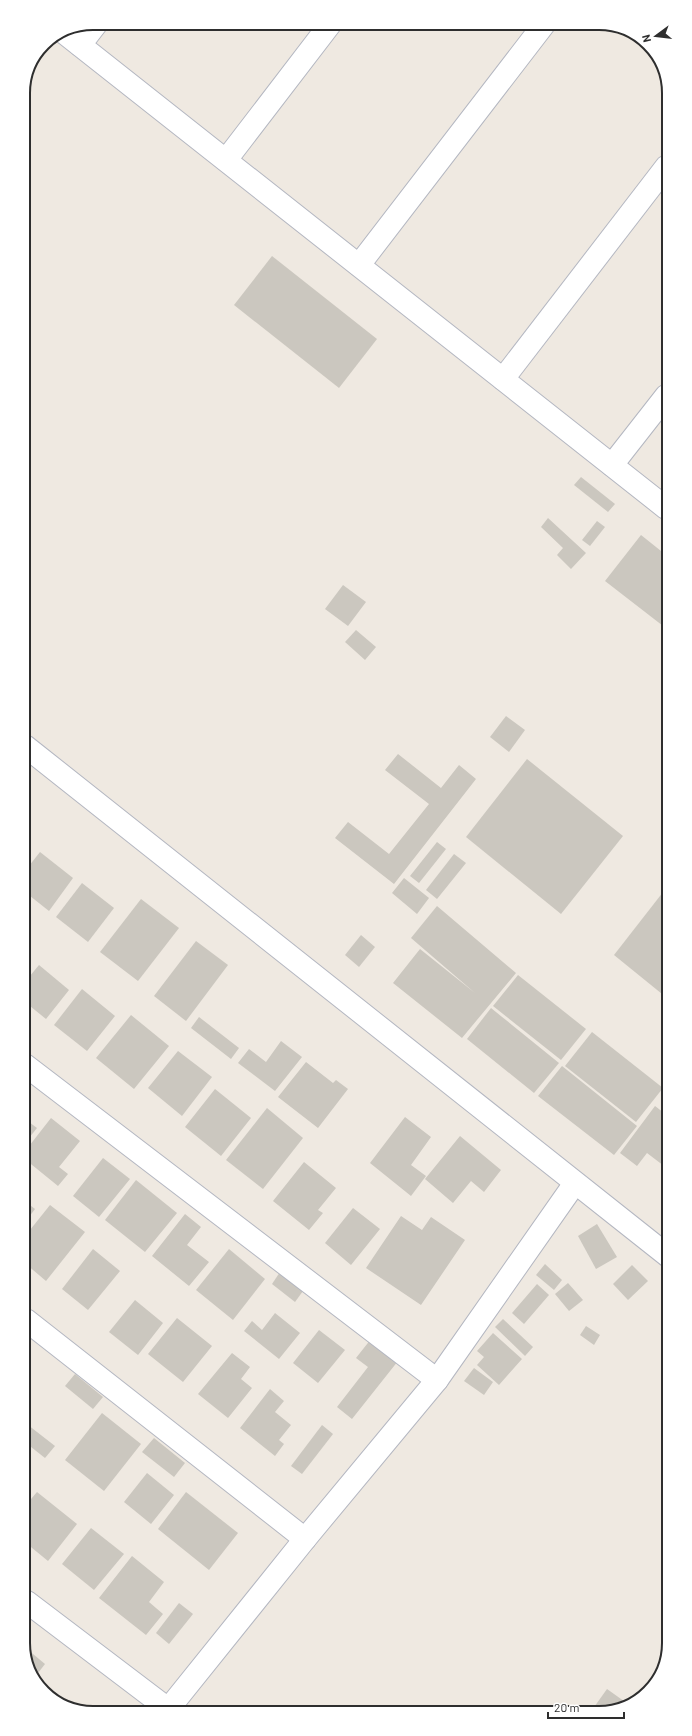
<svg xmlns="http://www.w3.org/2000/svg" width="692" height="1736" viewBox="0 0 692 1736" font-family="Barlow,sans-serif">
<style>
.building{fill:#cbc7bf}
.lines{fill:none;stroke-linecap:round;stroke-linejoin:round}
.minor-casing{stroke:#b4b7c1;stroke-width:24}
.minor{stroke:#fff;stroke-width:22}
.rim{fill:none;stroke:#2e2e2e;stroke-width:2}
</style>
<rect width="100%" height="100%" fill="#efe9e1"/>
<g class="building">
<polygon points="272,256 377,339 339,388 234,305"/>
<polygon points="581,477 615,504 608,512 574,485"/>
<polygon points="548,518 586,553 571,569 557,555 563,548 541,527"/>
<polygon points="597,521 605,527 590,546 582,540"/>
<polygon points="641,535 666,555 667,629 605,581"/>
<polygon points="343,585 366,602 348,626 325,609"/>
<polygon points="356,630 376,647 365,660 345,642"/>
<polygon points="506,716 525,730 509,752 490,737"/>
<polygon points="398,754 441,788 459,765 476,779 394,884 335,838 348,822 389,854 429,804 385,770"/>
<polygon points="527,759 623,836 561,914 466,837"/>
<polygon points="437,842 446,849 419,883 410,876"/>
<polygon points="40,852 73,878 49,911 25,892 25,871"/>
<polygon points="454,854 466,863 437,899 426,890"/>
<polygon points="404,878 429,898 417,914 392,893"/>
<polygon points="82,883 114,908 88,942 56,917"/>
<polygon points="667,887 667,998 614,955"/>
<polygon points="141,899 179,928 138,981 100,952"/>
<polygon points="437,906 516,973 462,1038 393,983 420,949 475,993 411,938"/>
<polygon points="361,935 375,947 359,967 345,955"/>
<polygon points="196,941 228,965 186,1021 154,996"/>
<polygon points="39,965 69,990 46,1019 25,1002 25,982"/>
<polygon points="518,975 586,1029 561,1060 493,1006"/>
<polygon points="82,989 115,1016 87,1051 54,1025"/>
<polygon points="491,1008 559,1063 534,1093 467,1039"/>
<polygon points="131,1015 169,1046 134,1089 96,1058"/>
<polygon points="199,1017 239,1048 231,1059 191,1028"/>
<polygon points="592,1032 663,1088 636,1122 565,1066"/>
<polygon points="281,1041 302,1057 275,1091 238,1063 249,1049 266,1062"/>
<polygon points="178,1051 212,1077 182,1116 148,1088"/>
<polygon points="306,1062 333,1083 336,1080 348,1089 318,1128 278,1097"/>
<polygon points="562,1066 637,1126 614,1155 538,1096"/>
<polygon points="215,1089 251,1118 221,1156 185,1127"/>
<polygon points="655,1106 668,1116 668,1169 647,1153 637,1166 620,1153"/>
<polygon points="267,1108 303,1138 263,1189 226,1160"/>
<polygon points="405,1117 431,1137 411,1165 426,1176 411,1196 370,1163"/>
<polygon points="51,1118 80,1141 59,1167 68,1174 58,1186 26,1160 26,1150"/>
<polygon points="25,1119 37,1128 25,1143"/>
<polygon points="460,1136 501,1170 484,1192 471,1181 453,1203 425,1179"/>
<polygon points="103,1158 130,1179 99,1217 73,1196"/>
<polygon points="304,1162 336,1188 318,1210 323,1213 309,1230 273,1201"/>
<polygon points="136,1180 177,1213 145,1252 105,1220"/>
<polygon points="26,1202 35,1209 26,1221"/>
<polygon points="50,1205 85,1232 46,1281 26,1264 26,1235"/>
<polygon points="353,1208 380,1229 351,1265 325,1243"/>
<polygon points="185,1214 201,1227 187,1245 209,1262 189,1286 152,1256"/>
<polygon points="401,1216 422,1230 431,1217 465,1240 421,1305 366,1268"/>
<polygon points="597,1224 617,1257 596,1269 578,1236"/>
<polygon points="93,1249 120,1271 88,1310 62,1289"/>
<polygon points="229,1249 265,1279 233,1320 196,1290"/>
<polygon points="545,1264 562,1280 554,1290 536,1275"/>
<polygon points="632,1265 648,1281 628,1300 613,1284"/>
<polygon points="280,1272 303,1291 295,1302 272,1284"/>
<polygon points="568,1283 583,1300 569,1311 555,1294"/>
<polygon points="537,1284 549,1295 524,1324 512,1313"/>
<polygon points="135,1300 163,1323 138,1355 109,1332"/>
<polygon points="275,1313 300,1333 279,1359 244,1331 252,1321 262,1330"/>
<polygon points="177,1318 212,1346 183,1382 148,1354"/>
<polygon points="503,1319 533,1347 525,1356 495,1327"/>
<polygon points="586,1326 600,1335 594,1345 580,1335"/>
<polygon points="319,1330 345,1350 318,1383 293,1363"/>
<polygon points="493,1333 522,1359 499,1385 477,1365 484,1357 477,1351"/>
<polygon points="371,1339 398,1361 352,1419 337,1407 368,1367 356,1358"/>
<polygon points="232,1353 250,1367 241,1379 252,1388 228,1418 198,1394"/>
<polygon points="474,1368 493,1382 484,1395 464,1381"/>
<polygon points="75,1374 103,1397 93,1409 65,1386"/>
<polygon points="270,1389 284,1401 275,1412 291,1425 279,1440 284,1444 275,1456 240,1428"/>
<polygon points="102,1413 141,1444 104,1491 65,1460"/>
<polygon points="28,1425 55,1446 45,1458 26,1443 26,1427"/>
<polygon points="322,1425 333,1434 302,1474 291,1466"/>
<polygon points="154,1438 185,1463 174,1477 142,1452"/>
<polygon points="147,1473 174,1495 151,1524 124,1502"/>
<polygon points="37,1492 77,1524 48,1561 26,1543 26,1505"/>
<polygon points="186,1492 238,1533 209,1570 158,1529"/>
<polygon points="91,1528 124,1554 94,1590 62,1564"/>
<polygon points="132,1556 164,1582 149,1602 163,1614 146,1635 99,1598"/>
<polygon points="179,1603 193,1614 169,1644 156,1633"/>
<polygon points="27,1649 45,1664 35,1677 27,1665"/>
<polygon points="607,1689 628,1704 621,1709 592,1710"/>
</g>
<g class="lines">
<defs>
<g id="minor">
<polyline points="62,31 666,508"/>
<polyline points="80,45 97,23"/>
<polyline points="226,160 331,23"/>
<polyline points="359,265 545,23"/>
<polyline points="503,379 666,167"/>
<polyline points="612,465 666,396"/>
<polyline points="25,746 668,1256"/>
<polyline points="25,1065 437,1380"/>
<polyline points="26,1320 305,1539"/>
<polyline points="27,1602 168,1709"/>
<polyline points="166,1712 305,1539 437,1380 575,1183"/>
</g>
</defs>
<use href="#minor" class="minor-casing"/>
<use href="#minor" class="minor"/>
</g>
<path d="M0 0H692V1736H0ZM93 30H599A63 63 0 0 1 662 93V1643A63 63 0 0 1 599 1706H93A63 63 0 0 1 30 1643V93A63 63 0 0 1 93 30Z" fill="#fff" fill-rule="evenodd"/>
<path class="rim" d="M93 30H599A63 63 0 0 1 662 93V1643A63 63 0 0 1 599 1706H93A63 63 0 0 1 30 1643V93A63 63 0 0 1 93 30Z"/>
<g transform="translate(656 36) rotate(255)" stroke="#ffffff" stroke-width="3" paint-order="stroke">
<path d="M0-3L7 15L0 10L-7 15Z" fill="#2e2e2e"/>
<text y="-6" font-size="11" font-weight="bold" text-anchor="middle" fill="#2e2e2e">N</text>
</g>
<path d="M548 1712v6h76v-6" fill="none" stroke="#2e2e2e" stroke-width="2"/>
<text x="554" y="1712" font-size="12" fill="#2e2e2e" stroke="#ffffff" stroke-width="3" paint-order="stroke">20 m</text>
</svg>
